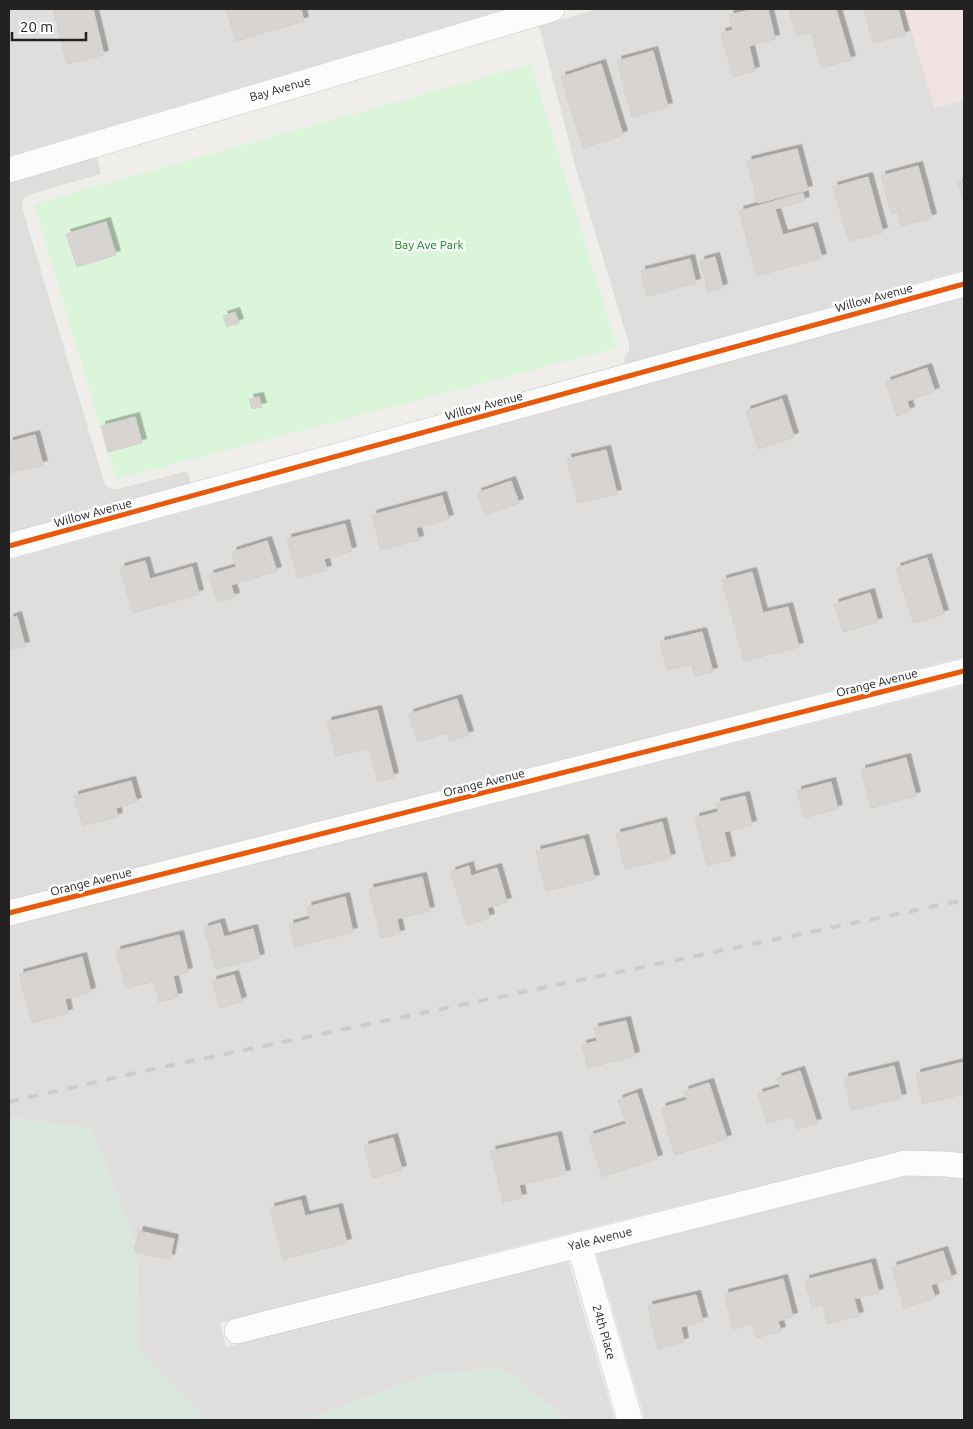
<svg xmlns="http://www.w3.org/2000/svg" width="973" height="1429" viewBox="0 0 973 1429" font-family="Ubuntu,sans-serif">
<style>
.residential{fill:#dfdedc}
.commercial{fill:#f1e3e1}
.wetland{fill:#d9e6de}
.park{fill:#daf5da}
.building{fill:#d7d4d2;stroke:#d3d0cc;filter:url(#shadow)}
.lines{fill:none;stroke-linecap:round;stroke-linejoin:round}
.street-casing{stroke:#c9c8c7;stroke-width:26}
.street{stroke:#fdfcfc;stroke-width:25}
.rail{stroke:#ccc;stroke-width:4;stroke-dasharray:10 10;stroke-linecap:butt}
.cycleway-casing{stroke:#fff;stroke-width:8}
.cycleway{stroke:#e8590c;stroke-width:5}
.labels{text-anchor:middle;stroke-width:5;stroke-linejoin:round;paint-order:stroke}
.street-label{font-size:12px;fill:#222;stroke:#fff}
.park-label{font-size:12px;fill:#0c8416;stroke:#fff}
</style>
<defs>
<filter id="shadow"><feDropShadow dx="4.5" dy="-4.5" stdDeviation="0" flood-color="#0004"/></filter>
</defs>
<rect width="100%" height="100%" fill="#f0eeeb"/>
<g class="residential">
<polygon points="9,9 506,9 9,156"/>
<polygon points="597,9 905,9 935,108 964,100 964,270 625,364 624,357 629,351 629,344 576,169 539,26"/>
<polygon points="97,157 101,174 31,194 25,197 23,201 22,207 105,485 111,489 118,489 187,471 191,483 9,533 9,183"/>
<polygon points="964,297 964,657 9,900 9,560"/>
<polygon points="964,685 964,1153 947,1151 902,1151 589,1228 220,1323 226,1347 568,1260 615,1420 569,1420 503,1369 434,1373 304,1420 234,1420 203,1418 139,1349 137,1247 92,1129 9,1117 9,926"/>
<polygon points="906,1176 944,1177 964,1179 964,1420 645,1420 596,1253"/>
</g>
<polygon class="commercial" points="905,9 964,9 964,100 935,108"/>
<g class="wetland">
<polygon points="9,1117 92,1129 137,1247 139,1349 203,1418 234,1420 9,1420"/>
<polygon points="503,1369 569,1420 304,1420 434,1373"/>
</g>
<polygon class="park" points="531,64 617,348 116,479 34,204"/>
<g class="building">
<polygon points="53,9 93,9 104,55 67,64"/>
<polygon points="226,9 301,9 304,21 236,41"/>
<polygon points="755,9 768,9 775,39 749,46 755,71 733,77 721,33 733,30 729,15"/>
<polygon points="789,9 836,9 851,60 822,68 811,32 797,36"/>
<polygon points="864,9 898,9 905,35 873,43"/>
<polygon points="653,51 668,107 632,117 617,61"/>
<polygon points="601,64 623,135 583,148 561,77"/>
<polygon points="797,149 808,190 758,203 747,161"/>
<polygon points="918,166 932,218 902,226 898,212 892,214 881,176"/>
<polygon points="868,177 883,232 849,241 833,187"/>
<polygon points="964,181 964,203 958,183"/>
<polygon points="803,193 805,201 775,209 783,235 813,227 822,258 757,276 739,211"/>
<polygon points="106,222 116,255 77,267 66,234"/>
<polygon points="715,257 723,288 708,292 700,261"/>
<polygon points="690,259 696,283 647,296 641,271"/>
<polygon points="235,312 239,323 227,327 223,316"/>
<polygon points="927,368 935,392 907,401 910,411 897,416 886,382"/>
<polygon points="259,397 262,407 252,409 249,399"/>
<polygon points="782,399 794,437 758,449 746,411"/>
<polygon points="135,417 142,443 108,452 101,426"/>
<polygon points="35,435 43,465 9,473 9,442"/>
<polygon points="606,450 617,494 578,503 567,459"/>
<polygon points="511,481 519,503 485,515 477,493"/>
<polygon points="442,496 449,519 416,528 419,540 381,550 372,515"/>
<polygon points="345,524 352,551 324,559 327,570 298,578 287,539"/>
<polygon points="267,541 277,571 231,585 235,597 218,602 209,575 236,567 232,552"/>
<polygon points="927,558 944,614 914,623 896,568"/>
<polygon points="145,561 150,579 192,567 199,594 133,613 120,568"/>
<polygon points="752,572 763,613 788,607 799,647 744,661 722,580"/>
<polygon points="870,593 878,622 843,632 834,604"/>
<polygon points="17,616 25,646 9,650 9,619"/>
<polygon points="702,632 713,672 695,676 692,664 667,670 660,642"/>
<polygon points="457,699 469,735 449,741 447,733 418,742 409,714"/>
<polygon points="377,710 394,777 378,782 369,748 336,756 327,722"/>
<polygon points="906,758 916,796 871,808 861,770"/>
<polygon points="131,781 137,802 116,808 118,817 83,826 74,796"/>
<polygon points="831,782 838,809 804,818 797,791"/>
<polygon points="745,796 752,825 724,832 731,860 707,866 695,818 718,812 716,803"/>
<polygon points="662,822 671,858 625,869 616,834"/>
<polygon points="584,839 595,879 546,891 536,851"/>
<polygon points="469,866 471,876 497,868 507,902 487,908 490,918 467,925 451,872"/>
<polygon points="422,877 430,911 397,919 400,934 381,938 369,889"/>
<polygon points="345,897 353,932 295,947 289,925 310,919 307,907"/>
<polygon points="220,923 224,937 253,929 260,958 216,969 204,928"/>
<polygon points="179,935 188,972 173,976 178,997 159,1002 154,981 126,988 116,951"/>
<polygon points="82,957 91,992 65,999 68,1013 32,1023 19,974"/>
<polygon points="234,975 242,1001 220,1008 212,981"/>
<polygon points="626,1021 635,1056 588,1068 582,1045 597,1041 594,1028"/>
<polygon points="964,1062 964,1094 923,1104 916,1074"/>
<polygon points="894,1066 902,1098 851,1110 844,1078"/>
<polygon points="800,1071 817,1123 797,1129 793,1116 767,1123 758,1094 780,1087 777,1078"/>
<polygon points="709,1083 727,1139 675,1155 661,1108 687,1100 684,1091"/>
<polygon points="637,1093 658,1159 602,1177 589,1136 626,1124 618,1100"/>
<polygon points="557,1136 566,1174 519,1185 522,1198 503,1202 491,1151"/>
<polygon points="393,1138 402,1170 373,1178 364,1146"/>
<polygon points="301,1200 305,1216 338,1208 347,1243 283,1259 270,1208"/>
<polygon points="139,1231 174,1239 170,1259 134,1252"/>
<polygon points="943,1251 952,1278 931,1285 935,1298 904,1308 892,1267"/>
<polygon points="871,1263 879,1293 854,1299 859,1316 827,1324 823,1304 812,1307 805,1280"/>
<polygon points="783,1279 793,1317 778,1321 781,1331 756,1338 752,1324 733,1329 724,1294"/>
<polygon points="696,1295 703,1321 681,1327 684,1342 658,1349 648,1306"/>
</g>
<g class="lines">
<defs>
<g id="street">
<polyline points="9,170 552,9"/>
<polyline points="9,546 964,284"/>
<polyline points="9,913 964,671"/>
<polyline points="579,1244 630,1420"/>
<polyline points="237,1331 905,1163 946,1164 964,1166"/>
</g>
</defs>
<use href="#street" class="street-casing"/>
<use href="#street" class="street"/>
<polyline class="rail" points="9,1102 144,1071 964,900"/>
<defs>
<g id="cycleway">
<polyline points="9,546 964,284"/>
<polyline points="9,913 964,671"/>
</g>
</defs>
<use href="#cycleway" class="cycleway-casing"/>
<use href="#cycleway" class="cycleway"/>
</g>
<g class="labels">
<g class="street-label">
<text transform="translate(280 89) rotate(-16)" y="4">Bay Avenue</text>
<text transform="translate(874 298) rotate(-15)" y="4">Willow Avenue</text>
<text transform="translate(484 406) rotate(-15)" y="4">Willow Avenue</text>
<text transform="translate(93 513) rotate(-15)" y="4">Willow Avenue</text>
<text transform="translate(877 683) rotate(-14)" y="4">Orange Avenue</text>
<text transform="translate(484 783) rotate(-14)" y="4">Orange Avenue</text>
<text transform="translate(91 882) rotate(-14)" y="4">Orange Avenue</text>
<text transform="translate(600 1239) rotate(-14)" y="4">Yale Avenue</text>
<text transform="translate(604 1332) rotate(74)" y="4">24th Place</text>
</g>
<g class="park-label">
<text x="429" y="249">Bay Ave Park</text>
</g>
</g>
<rect width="973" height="1429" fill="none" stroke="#222222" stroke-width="20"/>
<path d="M12 32v8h74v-8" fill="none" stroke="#222222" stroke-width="2.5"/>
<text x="20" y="32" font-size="15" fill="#222222" stroke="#ffffff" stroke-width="4" paint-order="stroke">20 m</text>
</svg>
